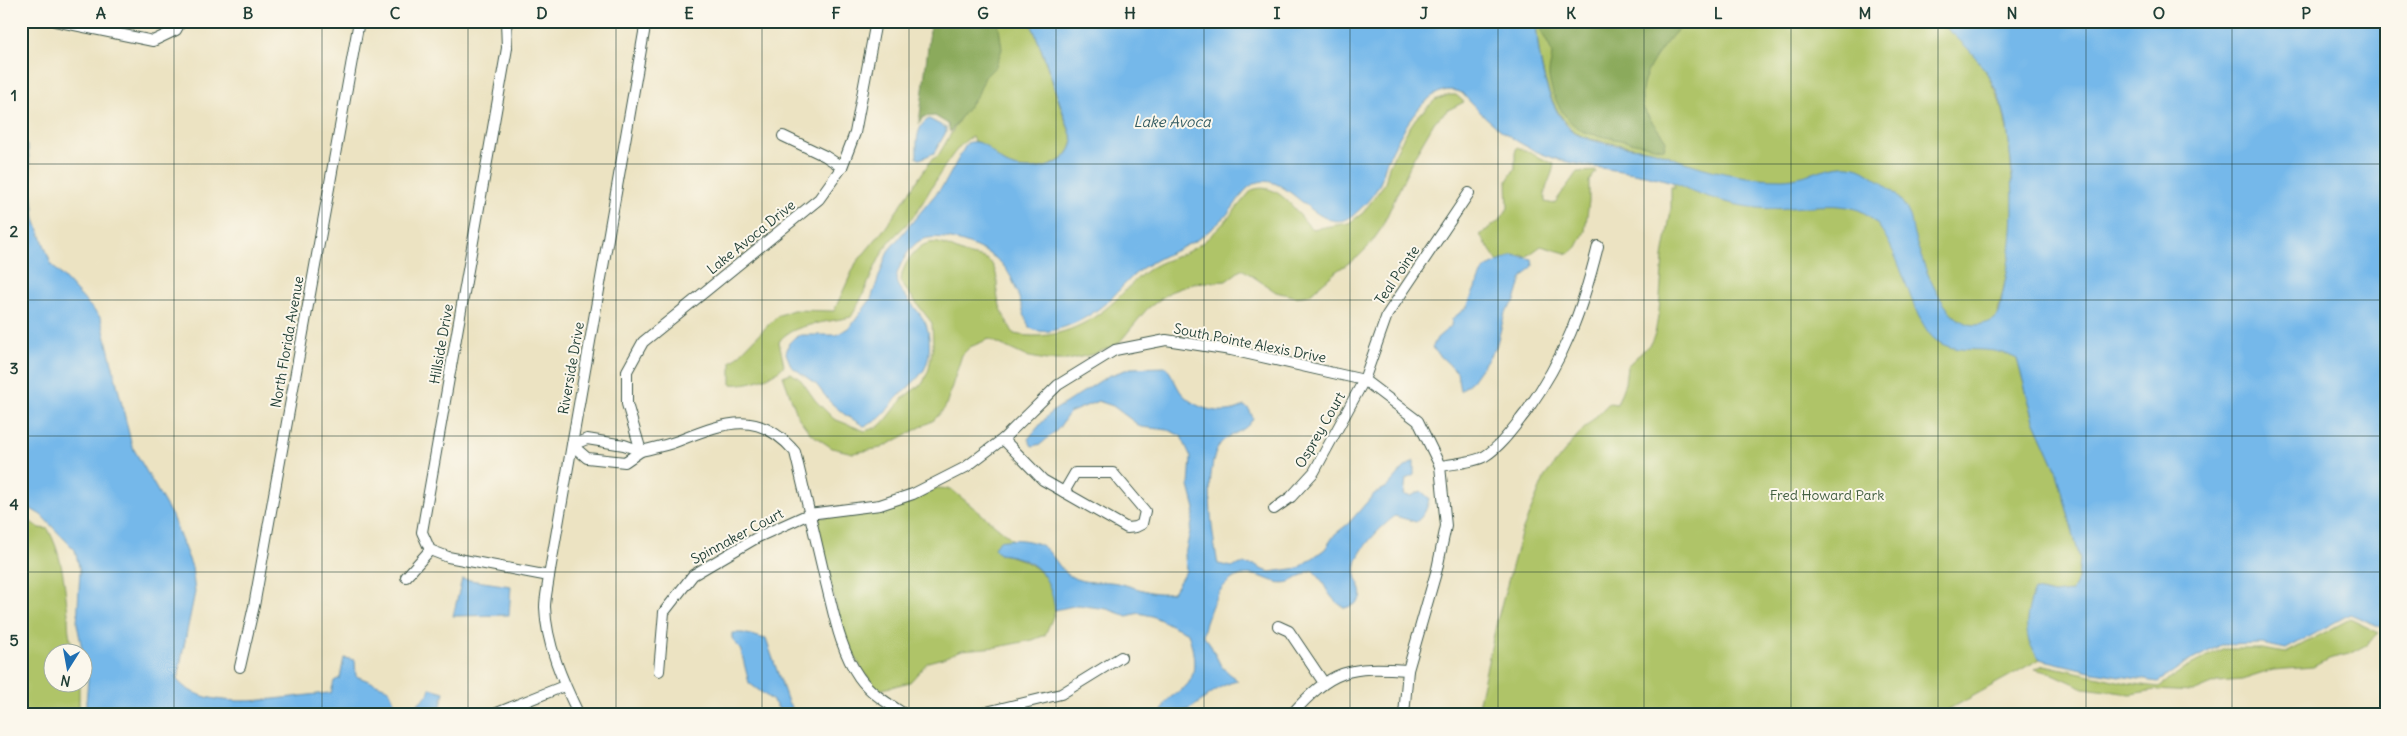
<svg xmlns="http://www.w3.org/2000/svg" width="2407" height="736" viewBox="0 0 2407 736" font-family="Delius,sans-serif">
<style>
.green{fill:#afc468;stroke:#67804e}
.forest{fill:#8baa5c;stroke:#557448}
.water{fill:#75b8ea;stroke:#4a7a8f}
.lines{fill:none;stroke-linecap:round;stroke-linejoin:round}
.minor-casing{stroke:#3e5649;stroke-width:12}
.minor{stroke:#fff;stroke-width:10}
.grid{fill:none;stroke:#1f3d34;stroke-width:1;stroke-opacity:0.55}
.labels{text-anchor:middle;stroke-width:4;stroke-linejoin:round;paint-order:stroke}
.street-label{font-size:14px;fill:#1f3d34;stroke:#fbf7ec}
.park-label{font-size:14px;fill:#435f41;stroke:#fbf7ec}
.water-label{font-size:15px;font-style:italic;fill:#345c62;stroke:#fbf7ec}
.neatline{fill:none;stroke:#1f3d34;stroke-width:2}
.grid-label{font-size:16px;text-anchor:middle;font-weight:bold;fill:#1f3d34}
</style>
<rect width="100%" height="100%" fill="#fbf7ec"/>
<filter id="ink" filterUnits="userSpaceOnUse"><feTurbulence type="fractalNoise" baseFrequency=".02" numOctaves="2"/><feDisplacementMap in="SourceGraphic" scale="10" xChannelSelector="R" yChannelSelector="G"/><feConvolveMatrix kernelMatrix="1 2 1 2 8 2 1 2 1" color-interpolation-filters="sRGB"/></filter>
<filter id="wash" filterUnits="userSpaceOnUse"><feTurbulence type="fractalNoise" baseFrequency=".0096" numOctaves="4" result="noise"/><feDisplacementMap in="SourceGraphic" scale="20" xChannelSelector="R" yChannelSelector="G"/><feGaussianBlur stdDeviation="1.12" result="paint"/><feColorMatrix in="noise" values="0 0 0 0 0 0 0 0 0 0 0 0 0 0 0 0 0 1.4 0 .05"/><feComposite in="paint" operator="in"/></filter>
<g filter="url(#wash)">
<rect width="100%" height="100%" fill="#ece3c2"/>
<g class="green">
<path d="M942,21H1030C1047,60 1057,101 1073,140C1070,167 1027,176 1006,164C994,157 988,145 974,141L972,137C955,142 927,197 916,213C907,226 893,235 885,248C872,270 865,295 851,317C831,322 789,324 779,342L784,365C776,377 746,386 731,384V361L734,360L777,316L793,310L834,311L856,263L886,227L931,160L938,156L960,118Z"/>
<path d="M1536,21H1938L1961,40L1985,68L2003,110L2009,141L2014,200L2012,252L1998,312L2017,359L2034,420L2056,469L2080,559L2078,579L2071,592L2054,594L2036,590L2029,642L2040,659L1939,715H1476L1497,621L1521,534L1545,476L1577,436L1609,403L1617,404L1625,383L1627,366L1650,344L1655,334L1659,311L1663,257L1671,210V186L1675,188L1673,182L1672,157L1655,151L1585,138C1548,120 1538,59 1536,21Z"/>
<path d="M1448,95H1456L1464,102L1448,110L1435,121L1414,157L1381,229L1369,246L1358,257L1338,270L1309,295L1296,297L1276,292L1242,269L1226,281L1194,283L1170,292L1147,309L1118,344L1094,354L1068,360H1046L1025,356L989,339L970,347L962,355L945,408L934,420L881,448L853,453L832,448L810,433L798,417L783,376L791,373L801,380L815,400L834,419L865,431L878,427L887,419L904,397L923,383L929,369L933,345L932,323L901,283C901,272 905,264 912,255C932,231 947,248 970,255C979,257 989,257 993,266C1000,278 995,291 999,303C1002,314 1009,325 1014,334C1049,341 1082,329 1109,306C1123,295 1133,280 1148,270C1160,261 1176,258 1189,251C1216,237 1232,212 1252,190C1279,180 1296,213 1312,229L1349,223L1363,213L1385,183L1389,166L1404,136L1416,118L1435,100Z"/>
<path d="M1517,147L1554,164C1552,179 1543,187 1545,202L1554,204L1577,172L1597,171L1589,181V201L1585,231L1577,247L1569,254L1541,246L1526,257L1522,255L1498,262L1480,235L1500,220L1508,208L1507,181L1515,168V153Z"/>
<path d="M937,488L951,489L1012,539L999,554C1029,558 1056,575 1055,609C1054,617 1048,627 1045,635L1033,640L997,647L962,650L943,658L928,662L910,682L879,690C839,653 829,571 816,518L882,510L914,499Z"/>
<path d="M21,515L39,528L48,529C61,552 64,579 67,605C70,626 65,633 77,653L52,654V684H79V715H21Z"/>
<polygon points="2350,619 2379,633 2366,645 2349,654 2328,659 2313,667 2273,670 2242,680 2217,682 2193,692 2155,690 2131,694 2084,688 2051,673 2034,669 2044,665 2127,683 2159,687 2185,668 2222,649 2261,649 2286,653"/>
</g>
<g class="forest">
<polygon points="931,21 998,21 1002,49 996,66 985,77 978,94 950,132 948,124 935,116 923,117 919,124"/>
<path d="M1540,21H1686C1666,42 1633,77 1644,109C1648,118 1661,132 1666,141L1664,149L1586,133C1566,124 1552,99 1549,77C1548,68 1554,57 1551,50C1546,38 1541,36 1540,21Z"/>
</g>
<g class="water">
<path d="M1030,21H1536C1538,56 1545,105 1571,130C1587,145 1633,146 1655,151C1667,155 1679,161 1691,164C1721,174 1751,179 1782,179C1812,179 1842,153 1870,174C1886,185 1902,197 1910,216C1912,221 1912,228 1914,235C1922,261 1943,326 1976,325C1984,324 1994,322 1998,315C2001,311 2001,298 2003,292C2013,245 2015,210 2011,162C2009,145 2008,126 2003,109C1991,70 1969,47 1938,21H2386V629L2350,614L2286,649L2262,644L2221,645L2184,664L2158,682L2094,672L2040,659C2036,654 2031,647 2029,642C2024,625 2028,605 2035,590L2054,594L2071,592L2078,579L2080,559L2056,469L2034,420L2017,359C2011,356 2005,353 1999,352C1978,347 1956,354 1937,341C1929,336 1924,325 1919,317C1905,288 1892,228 1863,212C1836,198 1791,212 1758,208C1736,206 1713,199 1692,191C1686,189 1679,184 1672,182C1638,171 1602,170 1568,162C1524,152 1491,126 1462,93C1427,76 1398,139 1386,163C1384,169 1383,175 1381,181C1376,192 1367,203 1358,211C1320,250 1286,158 1249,187C1241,193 1237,203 1230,211C1225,217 1218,224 1211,229C1193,246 1170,251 1149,264C1132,273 1121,290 1107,302C1092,315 1076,324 1058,329C1048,332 1037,333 1029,327C1020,307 1017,280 1002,264C986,247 943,231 921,240C910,245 900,264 897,274C894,284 900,289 906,297C912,305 920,313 925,322C931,334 931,358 924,370C917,380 908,387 900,395C885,409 886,419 864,426L844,414L830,402L816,384L791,366L786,353L789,343L795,337L801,335H837L851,326L871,299L888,251L945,183L967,143C986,137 992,156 1006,164C1028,175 1070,168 1073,140C1058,101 1047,60 1030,21Z"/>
<path d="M929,119L946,128V132L934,153L920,159L917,158C917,145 915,126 929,119Z"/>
<path d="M21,134L28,148L35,219L51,264L101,318L132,446L172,516L192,567L195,592L177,680C208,716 288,695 331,693L334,681L340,678L344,658L355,660L356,676L389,689L398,712L407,714L428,694L430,688L444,692L439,715H85L88,679L77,624L80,571L75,550L41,515L21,503Z"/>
<polygon points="1513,255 1532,259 1533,266 1522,278 1515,301 1505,313 1496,347 1472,381 1460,391 1457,372 1432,348 1437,338 1451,326 1452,319 1467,307 1482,272 1487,267"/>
<path d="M1166,367C1172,374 1175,383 1180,391C1194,410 1224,417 1244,406L1249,409L1253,418C1247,433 1228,433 1220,444C1203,469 1212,536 1218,564L1232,567L1241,564L1256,565L1261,569L1270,572L1299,568L1325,549L1335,534L1348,524L1374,494L1387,487L1404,468L1414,461V475L1406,479L1404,495L1411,496L1421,491L1429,498C1428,507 1424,516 1416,522L1395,516C1382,526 1359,548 1356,564C1351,585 1378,598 1345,608C1323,595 1328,583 1312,570C1304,573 1296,580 1289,582C1277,585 1269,579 1259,576C1223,566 1209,607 1203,635L1209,642L1221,666L1238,681C1205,687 1199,717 1161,715C1166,695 1173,698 1186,686C1199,673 1193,648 1188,633L1152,616L1139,613L1127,616L1107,609L1078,605L1055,610C1050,574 1036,558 999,554L994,548L999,541C1014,538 1039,539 1049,552C1057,561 1061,571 1072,577C1085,584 1097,581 1110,582C1132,584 1150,597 1173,592L1186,571L1185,554L1195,509L1189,486L1191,457L1181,436L1168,430L1141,427L1113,406L1098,401L1069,413L1058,429L1041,444L1032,446L1028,439L1050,413L1108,376L1131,368Z"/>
<polygon points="462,579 511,586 509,615 453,616"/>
<polygon points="732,633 743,633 766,639 788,702 797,715 783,715 773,701 749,683 741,651 732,638"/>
</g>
</g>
<g filter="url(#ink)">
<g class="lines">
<defs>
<g id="minor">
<polyline points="55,21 153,41 176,30 181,21"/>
<polyline points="506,21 507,48 422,532 430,550 448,557 549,576"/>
<path d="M876,21L855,133L842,167L819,199L643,342L627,371V404L641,451C652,448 664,446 675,442C722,424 757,407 795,452C805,496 816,539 826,583C834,614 840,650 859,677C871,694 889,704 906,715"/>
<polyline points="783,136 825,156 842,167"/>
<polygon points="587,439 624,445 641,451 625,462 587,458 572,445"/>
<polyline points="1003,439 1043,480 1064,492"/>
<path d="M1440,466C1452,464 1476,462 1485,456C1501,446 1514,427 1526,412C1565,357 1582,311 1598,246"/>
<polygon points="1075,473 1113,473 1145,511 1142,524 1136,527 1127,528 1064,492"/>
<polyline points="1274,509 1291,497 1314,472 1364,380 1387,315 1469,193"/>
<polyline points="406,577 430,550"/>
<polyline points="1278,626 1289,631 1324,683"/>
<polyline points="240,667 254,606 359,21"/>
<polyline points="659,671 664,612 693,575 758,537 809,514 880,505 913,494 966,467 1003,439 1058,385 1115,350 1166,340 1231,350 1364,380 1418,421 1440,466 1446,526 1437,569 1408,670 1404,715"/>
<polyline points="492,715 564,686"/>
<path d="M579,715C563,682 546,644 545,607C545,597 548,586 549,576L646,21"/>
<polyline points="974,715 1061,694 1121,657"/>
<path d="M1291,715C1332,669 1349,666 1408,670"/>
</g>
</defs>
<use href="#minor" class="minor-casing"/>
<use href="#minor" class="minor"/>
</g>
</g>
<path class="grid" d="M174,21V715M322,21V715M468,21V715M616,21V715M762,21V715M909,21V715M1056,21V715M1204,21V715M1350,21V715M1498,21V715M1644,21V715M1791,21V715M1938,21V715M2086,21V715M2232,21V715M21,164H2386M21,300H2386M21,436H2386M21,572H2386"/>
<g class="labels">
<g class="street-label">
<text transform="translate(751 237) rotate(-39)" y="5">Lake Avoca Drive</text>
<text transform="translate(1397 275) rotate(-56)" y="5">Teal Pointe</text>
<text transform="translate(287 342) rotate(-80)" y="5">North Florida Avenue</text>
<text transform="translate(1250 343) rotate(11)" y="5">South Pointe Alexis Drive</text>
<text transform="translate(441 344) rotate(-80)" y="5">Hillside Drive</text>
<text transform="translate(571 368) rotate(-80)" y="5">Riverside Drive</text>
<text transform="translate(1320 430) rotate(-60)" y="5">Osprey Court</text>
<text transform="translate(737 536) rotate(-28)" y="5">Spinnaker Court</text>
</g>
<g class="park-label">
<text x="1827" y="500">Fred Howard Park</text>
</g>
<g class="water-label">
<text x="1172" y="127">Lake Avoca</text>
</g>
</g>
<rect width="2407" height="736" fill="none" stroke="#fbf7ec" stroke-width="55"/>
<g transform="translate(68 668) rotate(191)"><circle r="24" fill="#fbf7ec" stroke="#a3ada2"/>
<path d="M0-4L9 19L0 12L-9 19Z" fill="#1f6fb2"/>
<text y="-8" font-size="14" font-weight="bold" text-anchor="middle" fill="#1f3d34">N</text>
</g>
<rect x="28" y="28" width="2352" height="680" class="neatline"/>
<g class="grid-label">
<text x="101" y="19">A</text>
<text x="248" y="19">B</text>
<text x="395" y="19">C</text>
<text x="542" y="19">D</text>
<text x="689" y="19">E</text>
<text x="836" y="19">F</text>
<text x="983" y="19">G</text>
<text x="1130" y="19">H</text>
<text x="1277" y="19">I</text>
<text x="1424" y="19">J</text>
<text x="1571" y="19">K</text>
<text x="1718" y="19">L</text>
<text x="1865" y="19">M</text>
<text x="2012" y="19">N</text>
<text x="2159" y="19">O</text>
<text x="2306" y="19">P</text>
<text x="14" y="101">1</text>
<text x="14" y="237">2</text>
<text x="14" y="374">3</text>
<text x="14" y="510">4</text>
<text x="14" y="646">5</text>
</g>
</svg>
